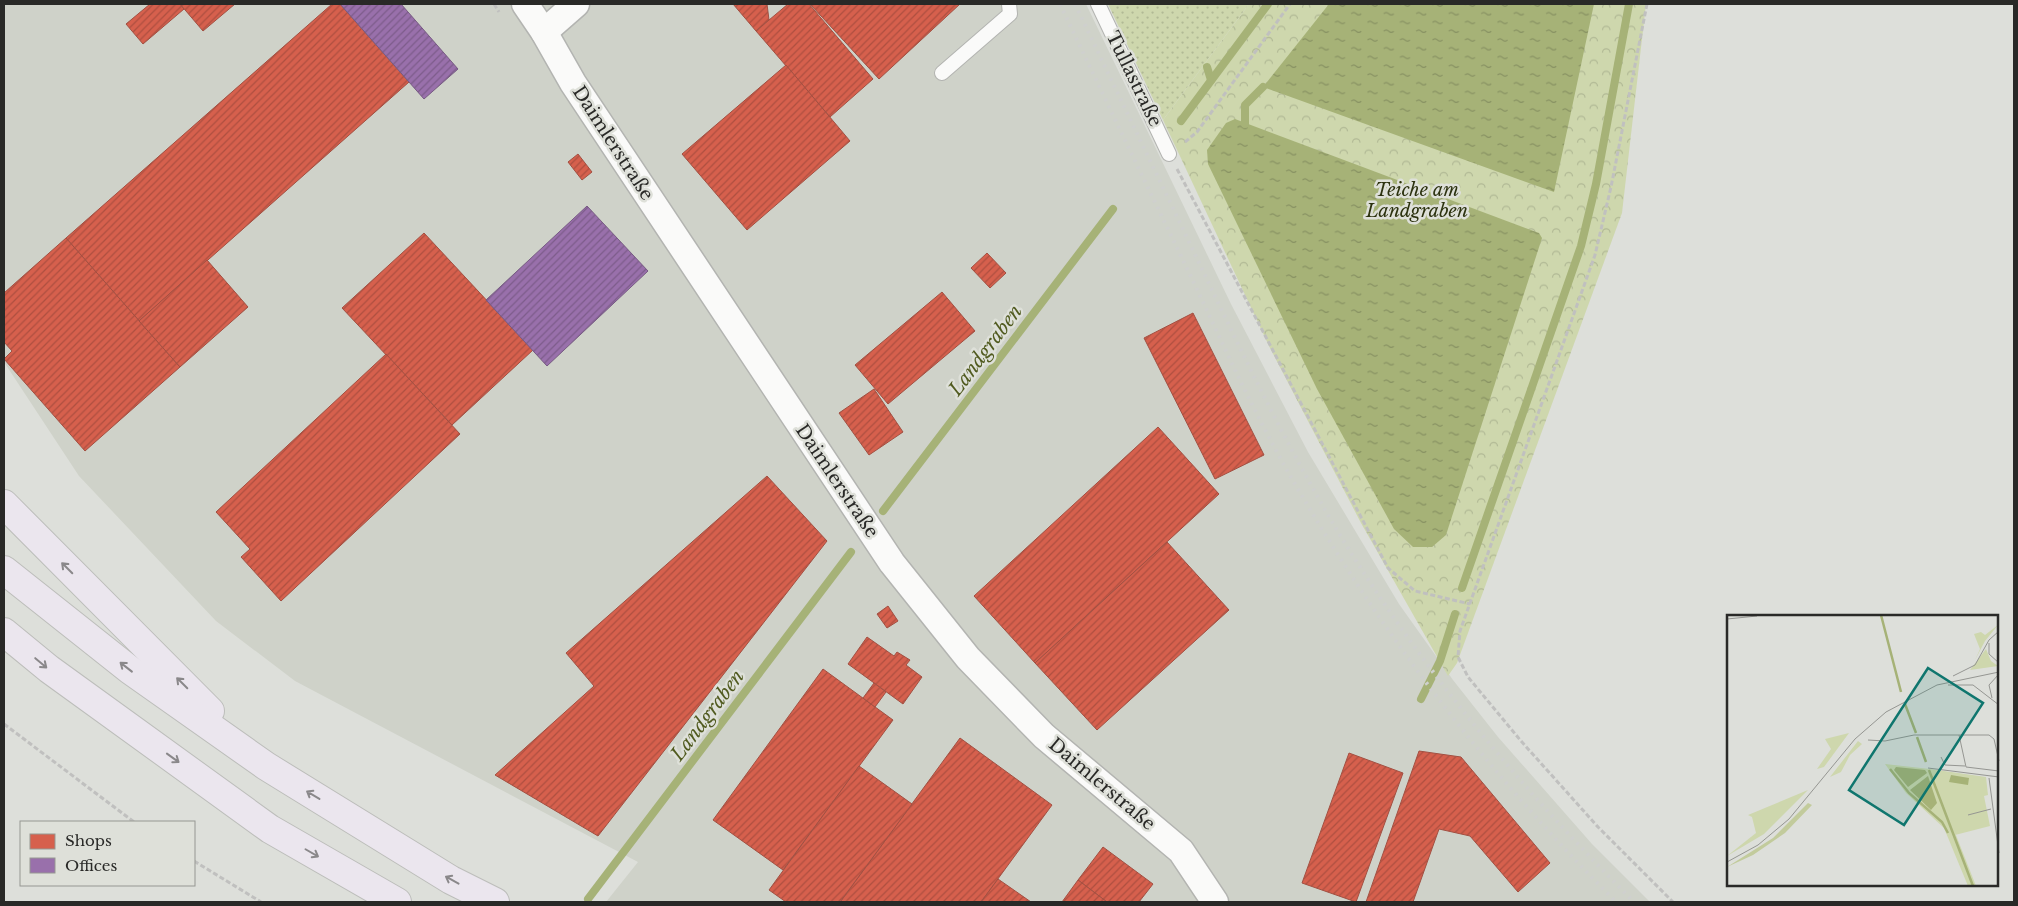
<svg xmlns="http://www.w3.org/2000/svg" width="2018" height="906" viewBox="0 0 2018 906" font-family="'Libre Baskerville',serif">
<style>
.built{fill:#cfd2c9}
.park{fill:url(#park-crowns)}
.garden{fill:url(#garden-dots)}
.water{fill:url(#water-ripples)}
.shops{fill:url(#shops-hatch);stroke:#a25042}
.offices{fill:url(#offices-hatch);stroke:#775b83}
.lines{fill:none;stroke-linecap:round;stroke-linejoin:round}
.stream{stroke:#a6b277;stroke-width:8}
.lane-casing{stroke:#b3b4b1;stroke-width:16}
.street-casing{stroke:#b3b4b1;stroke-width:29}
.highway-casing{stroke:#bcbdba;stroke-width:30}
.path{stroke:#c0c0bf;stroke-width:3;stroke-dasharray:5 2.5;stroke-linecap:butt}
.lane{stroke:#fafaf9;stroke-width:14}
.street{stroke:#fafaf9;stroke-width:26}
.highway{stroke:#ebe6ee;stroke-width:28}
.rail{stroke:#cfd0ce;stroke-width:4;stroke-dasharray:2.5 5;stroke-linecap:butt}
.oneway{stroke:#8a888a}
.labels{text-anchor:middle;stroke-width:5;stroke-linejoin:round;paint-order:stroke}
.street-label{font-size:18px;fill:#292927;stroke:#dee0d9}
.park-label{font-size:18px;font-style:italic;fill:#2c320f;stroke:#dee0d9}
.water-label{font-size:19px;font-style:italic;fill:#515b20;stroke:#dee0d9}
.inset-river{fill:none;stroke:#a6b277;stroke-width:2.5}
.inset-road{fill:none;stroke:#959692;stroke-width:1}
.view{fill:#0f766e;fill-opacity:0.15;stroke:#0f766e;stroke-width:2.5}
.inset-edge{fill:none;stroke:#292927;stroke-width:2.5}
</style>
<defs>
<pattern id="park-crowns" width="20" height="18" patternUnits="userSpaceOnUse" patternTransform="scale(1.25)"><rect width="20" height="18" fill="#ced7ad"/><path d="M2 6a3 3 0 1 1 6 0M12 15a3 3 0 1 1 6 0" fill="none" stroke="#b1b995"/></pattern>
<pattern id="garden-dots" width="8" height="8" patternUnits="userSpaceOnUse" patternTransform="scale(1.25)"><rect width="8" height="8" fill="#ced7ad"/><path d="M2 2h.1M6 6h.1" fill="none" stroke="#b1b995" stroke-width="1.8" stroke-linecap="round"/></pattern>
<pattern id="water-ripples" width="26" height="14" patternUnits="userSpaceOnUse" patternTransform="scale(1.25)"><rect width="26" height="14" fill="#a6b277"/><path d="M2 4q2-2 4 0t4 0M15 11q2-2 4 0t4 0" fill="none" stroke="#879162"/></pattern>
<pattern id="shops-hatch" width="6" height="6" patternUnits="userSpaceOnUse" patternTransform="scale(1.25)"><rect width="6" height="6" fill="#d6604d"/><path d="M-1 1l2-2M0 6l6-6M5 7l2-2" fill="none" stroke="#ae4f40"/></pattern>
<pattern id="offices-hatch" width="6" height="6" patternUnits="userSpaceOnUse" patternTransform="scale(1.25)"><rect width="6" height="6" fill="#9970ab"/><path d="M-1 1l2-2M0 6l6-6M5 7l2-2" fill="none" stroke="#7d5c8b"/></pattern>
</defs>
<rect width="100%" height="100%" fill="#dddfda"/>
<polygon class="built" points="4,4 1086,4 1231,304 1308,452 1399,604 1453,680 1498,737 1592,844 1650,902 606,902 638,862 295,681 216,621 79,476 4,362"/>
<polygon class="park" points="1249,4 1646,4 1622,213 1457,663 1448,676 1361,523 1269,346 1163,120"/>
<polygon class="garden" points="1108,4 1249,4 1163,120"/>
<g class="water">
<polygon points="1329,4 1594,4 1554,192 1263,87"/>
<polygon points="1235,119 1539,233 1542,238 1446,535 1432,547 1413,547 1394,529 1317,389 1208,164 1207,150 1226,123"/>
</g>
<g class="shops">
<polygon points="150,4 180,4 184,9 143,44 126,24"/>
<polygon points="180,4 235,4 203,31"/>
<polygon points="332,4 340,4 409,82 139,321 66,238"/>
<polygon points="733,4 767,4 769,20 756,31"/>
<polygon points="788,4 809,4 873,79 830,117 756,31"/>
<polygon points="810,4 960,4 879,79"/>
<polygon points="786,65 850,141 747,230 682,154"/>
<polygon points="578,154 592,172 582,180 568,162"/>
<polygon points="424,233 533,350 452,425 342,308"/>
<polygon points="66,238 180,367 85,451 4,359 12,351 4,342 4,293"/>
<polygon points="987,253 1006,273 990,288 971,268"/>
<polygon points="207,260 248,307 180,367 139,321"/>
<polygon points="942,292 975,331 888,404 855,365"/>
<polygon points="1193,313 1264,455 1215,479 1144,338"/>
<polygon points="386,354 460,434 281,601 241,557 250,549 216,512"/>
<polygon points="874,389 903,432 869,455 839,413"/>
<polygon points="1158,427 1219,494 1035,663 974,596"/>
<polygon points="767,476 827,541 598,836 495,775 594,686 566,653"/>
<polygon points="1167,542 1229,610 1097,730 1035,663"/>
<polygon points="888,606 898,621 887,628 877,614"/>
<polygon points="867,637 894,656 897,652 910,660 906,665 922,677 903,704 848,664"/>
<polygon points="823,669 893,720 783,870 713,820"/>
<polygon points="874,683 886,692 875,707 863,698"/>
<polygon points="960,738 1052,805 981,902 843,902 841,901"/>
<polygon points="1419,751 1461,757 1550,863 1518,892 1470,836 1439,829 1413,902 1366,902"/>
<polygon points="1349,753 1403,773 1356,902 1302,883"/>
<polygon points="859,766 912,804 840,902 786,902 769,890"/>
<polygon points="1103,847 1153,884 1139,902 1107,902 1078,880"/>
<polygon points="998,879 1031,902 981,902"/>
<polygon points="1078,880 1107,902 1062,902"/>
</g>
<g class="offices">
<polygon points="340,4 401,4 458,69 424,99"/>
<polygon points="587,206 648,271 547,366 486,300"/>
</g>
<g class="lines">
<g class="stream">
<polyline points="1207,67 1211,80"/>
<polyline points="1181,121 1268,4"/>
<polyline points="1245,124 1245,105 1263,87"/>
<polyline points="883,511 1113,209"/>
<polyline points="1462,588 1581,246 1596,184 1629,4"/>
<polyline points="1421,699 1440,661 1455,614"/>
<polyline points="588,899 851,552"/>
</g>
<defs>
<g id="lane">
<polyline points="1098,4 1169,154"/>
<polyline points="942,73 1010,14 1009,4"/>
</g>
<g id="street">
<polyline points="525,4 544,32 573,83 892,563 968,658 1044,736 1181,851 1215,902"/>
<polyline points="544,32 576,4"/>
</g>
<g id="highway">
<polyline points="4,504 210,711"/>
<polyline points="4,570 130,670 266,766 451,880 495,902"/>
<polyline points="4,632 49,669 270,829 397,902"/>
</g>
</defs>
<use href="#lane" class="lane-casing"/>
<use href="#street" class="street-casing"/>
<use href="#highway" class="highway-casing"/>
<g class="path">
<polyline points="494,4 499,12"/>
<polyline points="1647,4 1611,187 1595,255 1460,631 1458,657 1468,677 1521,741 1598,827 1673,902"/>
<polyline points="1185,142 1197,132 1290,4"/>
<polyline points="1177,169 1388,568 1415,591 1470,604"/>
<polyline points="4,724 134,822"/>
<polyline points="194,861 261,902"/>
</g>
<use href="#lane" class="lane"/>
<use href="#street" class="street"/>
<use href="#highway" class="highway"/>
<g class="rail">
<path d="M1060,4C1104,97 1149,190 1194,283C1226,351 1257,419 1295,484C1384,637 1491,777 1616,902"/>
<path d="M1075,4C1117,92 1160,181 1202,269C1246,361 1290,453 1343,540C1425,673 1524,792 1634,902"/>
</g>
</g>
<defs><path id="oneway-shaft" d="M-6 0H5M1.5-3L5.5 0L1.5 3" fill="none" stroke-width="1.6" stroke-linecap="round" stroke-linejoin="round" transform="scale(1.25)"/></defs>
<g class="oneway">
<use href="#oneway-shaft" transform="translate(67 568) rotate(-135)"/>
<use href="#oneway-shaft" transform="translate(41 663) rotate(40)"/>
<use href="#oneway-shaft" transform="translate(126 667) rotate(-142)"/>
<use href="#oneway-shaft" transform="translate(182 683) rotate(-135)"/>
<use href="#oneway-shaft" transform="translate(173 758) rotate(36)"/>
<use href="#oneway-shaft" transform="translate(313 795) rotate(-149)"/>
<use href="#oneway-shaft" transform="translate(312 853) rotate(30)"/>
<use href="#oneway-shaft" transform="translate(452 880) rotate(-151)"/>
</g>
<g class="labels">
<g class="street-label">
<text transform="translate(1134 79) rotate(64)" y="6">Tullastraße</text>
<text transform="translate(613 143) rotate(57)" y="6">Daimlerstraße</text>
<text transform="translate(837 481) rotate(56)" y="6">Daimlerstraße</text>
<text transform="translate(1102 784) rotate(40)" y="6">Daimlerstraße</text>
</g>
<g class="park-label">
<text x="1417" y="196">Teiche am<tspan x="1417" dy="21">Landgraben</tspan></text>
</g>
<g class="water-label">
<text transform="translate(985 350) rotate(-53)" y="7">Landgraben</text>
<text transform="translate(707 715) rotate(-53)" y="7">Landgraben</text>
</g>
</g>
<g transform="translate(1727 615)">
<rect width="271" height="271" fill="#dddfda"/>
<path d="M271,10L258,26L248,45L253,34L247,19L254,17L258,20ZM259,34L264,46L271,51L243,55ZM122,118L97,152L90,154L104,134L98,124ZM131,126L135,129L123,140L114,157L103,162ZM81,175L37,219L0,241L29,218L25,202L21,200Z" fill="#ced7ad"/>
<path d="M81,188L85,190L58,218L26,240L0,252L46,223Z" fill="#c2cb9c"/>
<path d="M158,149L203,154L249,271H241L217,213L179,178Z" fill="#ced7ad"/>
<path d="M203,154L259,162L261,180L257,181L263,211L228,220Z" fill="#ced7ad"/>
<path d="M169,152L198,155L200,158L181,172L167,155ZM224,160L242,163L241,170L222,167ZM201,161L210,188L204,195L183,175Z" fill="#a6b277"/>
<path class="inset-river" d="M154,0L174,77M178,89L189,118M190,122L199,147M163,154L182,178L215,207L221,218M202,155L246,271"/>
<path class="inset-road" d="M0,4L30,1M262,28V39L272,48M226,61L248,50L262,25L272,16M221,70H246L272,90M265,83L262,70L272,59M232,120L239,152L272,156M141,125L158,126L187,120H262L267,124L272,146M214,142L218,150L238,151M201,153L272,162M262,163L272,238M241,200L264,194M0,247L31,230L62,204L128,124L159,97L210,70L272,57"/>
<path class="view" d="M201,53L256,88L177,210L122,175Z"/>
<rect width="271" height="271" class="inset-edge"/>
</g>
<rect width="2018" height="906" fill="none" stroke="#292927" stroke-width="10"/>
<rect x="20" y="821" width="175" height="65" fill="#dee0d9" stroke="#969792"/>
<rect x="30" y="834" width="25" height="15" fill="#d6604d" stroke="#969792"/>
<text x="65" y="846" font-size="15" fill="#292927">Shops</text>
<rect x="30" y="858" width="25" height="15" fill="#9970ab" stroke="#969792"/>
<text x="65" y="871" font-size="15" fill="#292927">Offices</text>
</svg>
